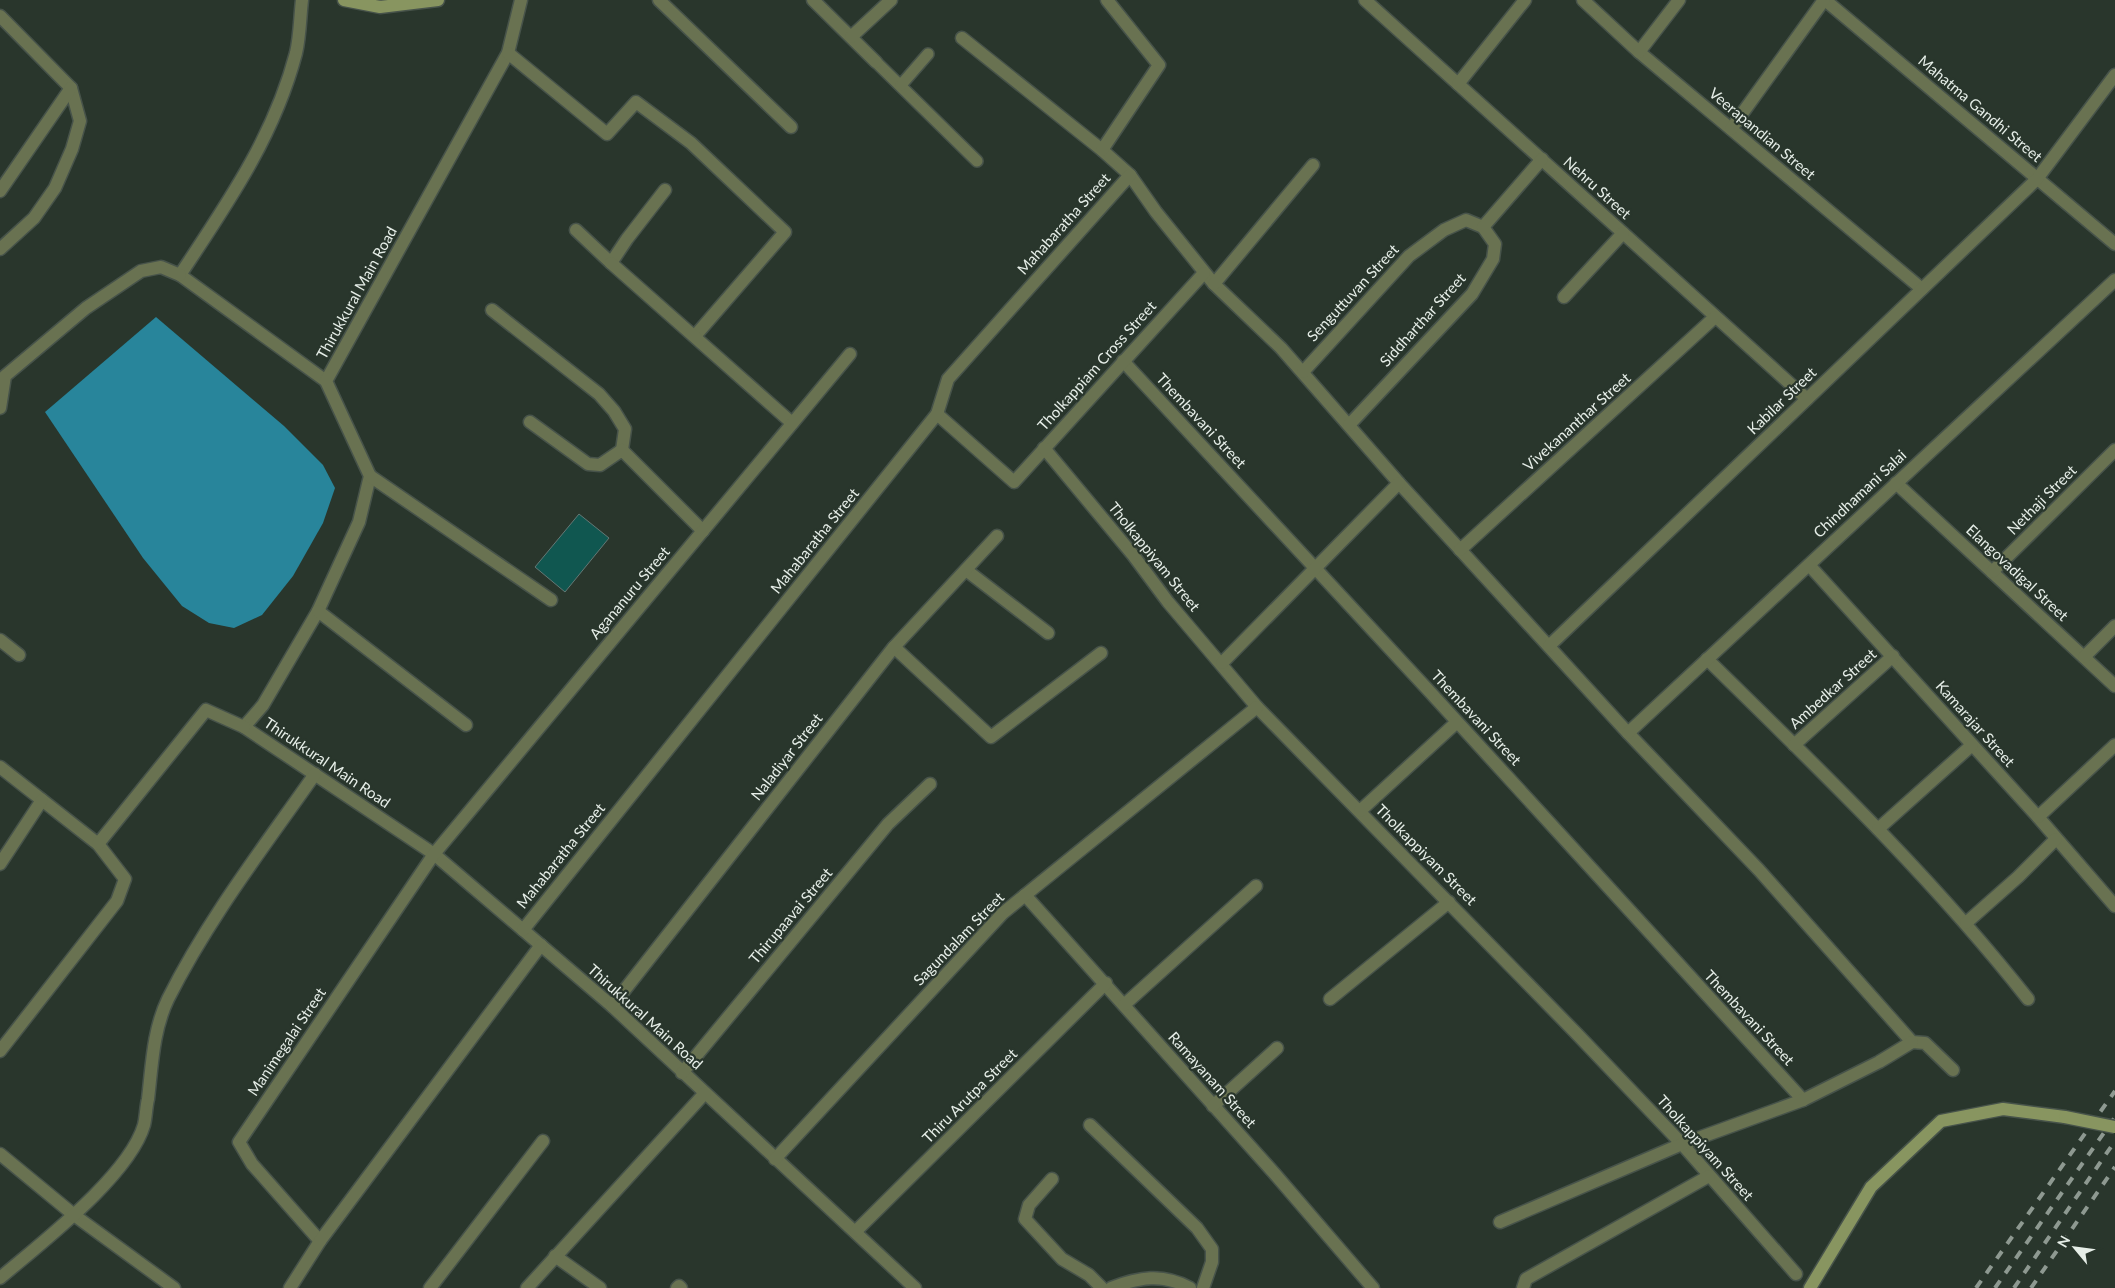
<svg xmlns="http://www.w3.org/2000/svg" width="2115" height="1288" viewBox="0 0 2115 1288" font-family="Lato,sans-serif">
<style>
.water{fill:#28859b}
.building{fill:#105750;stroke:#647875}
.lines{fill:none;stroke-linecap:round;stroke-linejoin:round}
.lane-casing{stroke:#47534a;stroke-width:14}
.street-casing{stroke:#47534a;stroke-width:15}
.secondary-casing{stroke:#47534a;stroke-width:15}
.lane{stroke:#697251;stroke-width:11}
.street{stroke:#697251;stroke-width:12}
.secondary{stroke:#889560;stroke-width:12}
.rail{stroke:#8e9991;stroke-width:4;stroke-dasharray:9 9;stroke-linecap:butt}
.secondary-bridge-casing{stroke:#47534a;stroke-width:15;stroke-linecap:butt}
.secondary-bridge{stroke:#889560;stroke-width:12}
.labels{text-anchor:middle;stroke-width:4.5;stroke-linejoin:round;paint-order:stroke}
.street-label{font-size:15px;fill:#e6eee8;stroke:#29362c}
</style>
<rect width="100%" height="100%" fill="#29362c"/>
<polygon class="water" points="156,317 284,426 323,465 335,488 323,523 293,576 262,615 234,628 209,623 182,606 143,558 45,412"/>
<polygon class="building" points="579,514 609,538 565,592 535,567"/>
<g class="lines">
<defs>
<g id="lane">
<polyline points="876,62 977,161"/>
<polyline points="901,85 928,54"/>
</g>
<g id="street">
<path d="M302,0C300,17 300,36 296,53C274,137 227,204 180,275L326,381"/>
<polyline points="521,0 508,53 326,381 370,476 359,522 318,611 263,705 244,727 434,854 612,1006 915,1288"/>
<polyline points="659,0 791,127"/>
<polyline points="813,0 876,62"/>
<polyline points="1365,0 1807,399"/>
<polyline points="1583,0 1639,52 1922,289"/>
<polyline points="1825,0 2115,244"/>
<polyline points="0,16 71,88 80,121 72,149 55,188 34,218 0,249"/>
<polyline points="851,37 891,0"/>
<polyline points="962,38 1102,150 1130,175 1156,212 1214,284 1281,348 1399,483 1628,733 1759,870 1912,1042 1925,1043 1953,1070"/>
<polyline points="1639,52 1679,0"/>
<polyline points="508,53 607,134 636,102 691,143 785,232 695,336"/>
<polyline points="1458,84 1525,0"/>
<polyline points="1731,129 1824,0"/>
<polyline points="1102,150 1159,65 1107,0"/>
<polyline points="0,191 71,88"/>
<polyline points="576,230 611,263 627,239 665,190"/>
<polyline points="611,263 792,423"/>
<polyline points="1214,284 1313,165"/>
<polyline points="1564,297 1623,233"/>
<polyline points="492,310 599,394 614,411 625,429 622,450"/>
<polyline points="1123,361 1430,692 1803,1100"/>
<polyline points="1303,372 1409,256 1444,230 1466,220 1483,227"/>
<polyline points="0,408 5,376 86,308 141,271 161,267 180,275"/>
<polyline points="937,414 1014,482 1204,273"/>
<polyline points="530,422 588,464 600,465 622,450 703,531"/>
<polyline points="1349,425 1472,294 1493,259 1495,244 1483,227 1542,159"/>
<polyline points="1044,448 1133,555 1168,602 1257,707 1577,1034 1682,1144 1796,1274"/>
<polyline points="370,476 551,600"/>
<polyline points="1896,483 2115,686"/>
<polyline points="1460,550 1715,317"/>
<polyline points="1809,565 2038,817 2115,906"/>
<polyline points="966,570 1048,633"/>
<polyline points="1992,572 2115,450"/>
<polyline points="318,611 466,725"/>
<polyline points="0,640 19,655"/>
<polyline points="1549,646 2037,179 2115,75"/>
<polyline points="894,647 991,737 1101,653"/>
<polyline points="2084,657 2115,626"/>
<path d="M1707,659C1818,768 1931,876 2028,999"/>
<polyline points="1222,663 1399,483"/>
<polyline points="1628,733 2115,280"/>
<polyline points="1794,745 1893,656"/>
<polyline points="0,767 98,844 125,879 117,901 0,1051"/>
<polyline points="1360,811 1457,722"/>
<polyline points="2038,817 2115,745"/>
<polyline points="1878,829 1972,745"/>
<polyline points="98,844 206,710 244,727"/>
<polyline points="0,864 42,800"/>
<polyline points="1025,895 1274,1173 1373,1288"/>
<polyline points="1966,923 2018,877 2056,839"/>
<polyline points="523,930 937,414 948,379 1130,175"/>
<polyline points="1330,999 1449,902"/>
<polyline points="1124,1005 1256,886"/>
<polyline points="612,1006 894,647 997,536"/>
<polyline points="682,1073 888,824 930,784"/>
<polyline points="1213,1106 1277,1048"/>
<polyline points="1090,1125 1197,1228 1212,1249 1212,1262 1203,1288"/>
<polyline points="0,1154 74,1215 174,1288"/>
<polyline points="775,1159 1003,913 1257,707"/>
<polyline points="1052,1179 1029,1205 1025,1219 1062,1259 1089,1275 1102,1288"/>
<polyline points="1500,1222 1682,1144 1803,1100 1879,1062 1912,1042"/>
<polyline points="856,1231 1106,983"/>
<polyline points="320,1241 252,1164 239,1142 434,854 850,354"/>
<polyline points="555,1256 600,1288"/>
<path d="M0,1278C41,1243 129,1176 144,1125C146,1117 146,1107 148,1099C152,1065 153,1030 168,999C208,919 263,848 315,774"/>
<polyline points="290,1288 320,1241 541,945"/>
<polyline points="430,1288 543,1141"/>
<polyline points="527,1288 705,1093"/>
<polyline points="677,1288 679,1286 681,1288"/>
<path d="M1111,1288C1139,1277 1163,1273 1190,1288"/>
<polyline points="1523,1288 1526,1279 1709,1176"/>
</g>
<g id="secondary">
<polyline points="344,0 380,7 438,0"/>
<polyline points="1810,1288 1871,1187 1941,1121 2003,1109 2065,1117"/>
</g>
</defs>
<use href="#lane" class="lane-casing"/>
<use href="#street" class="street-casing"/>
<use href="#secondary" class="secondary-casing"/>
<use href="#lane" class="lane"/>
<use href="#street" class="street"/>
<use href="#secondary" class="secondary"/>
<g class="rail">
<polyline points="1976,1288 2115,1091"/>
<polyline points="1995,1288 2115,1117"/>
<polyline points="2014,1288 2115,1141"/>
<polyline points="2031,1288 2115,1167"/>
</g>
<defs>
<polyline id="secondary-bridge" points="2065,1117 2115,1127"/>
</defs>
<use href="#secondary-bridge" class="secondary-bridge-casing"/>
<use href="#secondary-bridge" class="secondary-bridge"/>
</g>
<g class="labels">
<g class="street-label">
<text transform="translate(1980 109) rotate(40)" y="5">Mahatma Gandhi Street</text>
<text transform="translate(1762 134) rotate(40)" y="5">Veerapandian Street</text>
<text transform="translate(1597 188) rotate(42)" y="5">Nehru Street</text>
<text transform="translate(1064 224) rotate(-48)" y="5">Mahabaratha Street</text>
<text transform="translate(357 293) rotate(-61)" y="5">Thirukkural Main Road</text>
<text transform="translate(1353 293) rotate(-47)" y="5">Senguttuvan Street</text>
<text transform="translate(1423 320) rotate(-48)" y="5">Siddharthar Street</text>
<text transform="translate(1097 366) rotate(-48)" y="5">Tholkappiam Cross Street</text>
<text transform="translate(1782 401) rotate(-44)" y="5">Kabilar Street</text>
<text transform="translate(1201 421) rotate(47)" y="5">Thembavani Street</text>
<text transform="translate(1577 422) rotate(-42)" y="5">Vivekananthar Street</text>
<text transform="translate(1860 494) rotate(-43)" y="5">Chindhamani Salai</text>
<text transform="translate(2042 500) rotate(-45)" y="5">Nethaji Street</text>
<text transform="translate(815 541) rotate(-51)" y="5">Mahabaratha Street</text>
<text transform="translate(1154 557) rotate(51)" y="5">Tholkappiyam Street</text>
<text transform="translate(2017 573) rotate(43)" y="5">Elangovadigal Street</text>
<text transform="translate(630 593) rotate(-50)" y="5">Agananuru Street</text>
<text transform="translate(1833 689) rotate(-42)" y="5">Ambedkar Street</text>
<text transform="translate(1476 718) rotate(47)" y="5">Thembavani Street</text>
<text transform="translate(1975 724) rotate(48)" y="5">Kamarajar Street</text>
<text transform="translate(787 757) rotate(-52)" y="5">Naladiyar Street</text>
<text transform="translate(327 763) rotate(34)" y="5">Thirukkural Main Road</text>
<text transform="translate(1426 855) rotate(45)" y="5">Tholkappiyam Street</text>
<text transform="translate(561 856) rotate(-51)" y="5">Mahabaratha Street</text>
<text transform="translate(791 916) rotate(-50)" y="5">Thirupaavai Street</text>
<text transform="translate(959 939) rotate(-46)" y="5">Sagundalam Street</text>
<text transform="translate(645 1017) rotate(42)" y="5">Thirukkural Main Road</text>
<text transform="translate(1749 1018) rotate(47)" y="5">Thembavani Street</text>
<text transform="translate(287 1042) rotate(-56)" y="5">Manimegalai Street</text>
<text transform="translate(1212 1080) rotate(48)" y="5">Ramayanam Street</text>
<text transform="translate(970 1096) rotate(-45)" y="5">Thiru Arutpa Street</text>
<text transform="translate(1705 1148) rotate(48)" y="5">Tholkappiyam Street</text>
</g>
</g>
<g transform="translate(2075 1248) rotate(299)" stroke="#29362c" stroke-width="4" paint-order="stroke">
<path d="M0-4L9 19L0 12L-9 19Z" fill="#e6eee8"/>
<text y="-8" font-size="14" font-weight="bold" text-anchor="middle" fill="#e6eee8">N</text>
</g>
</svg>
